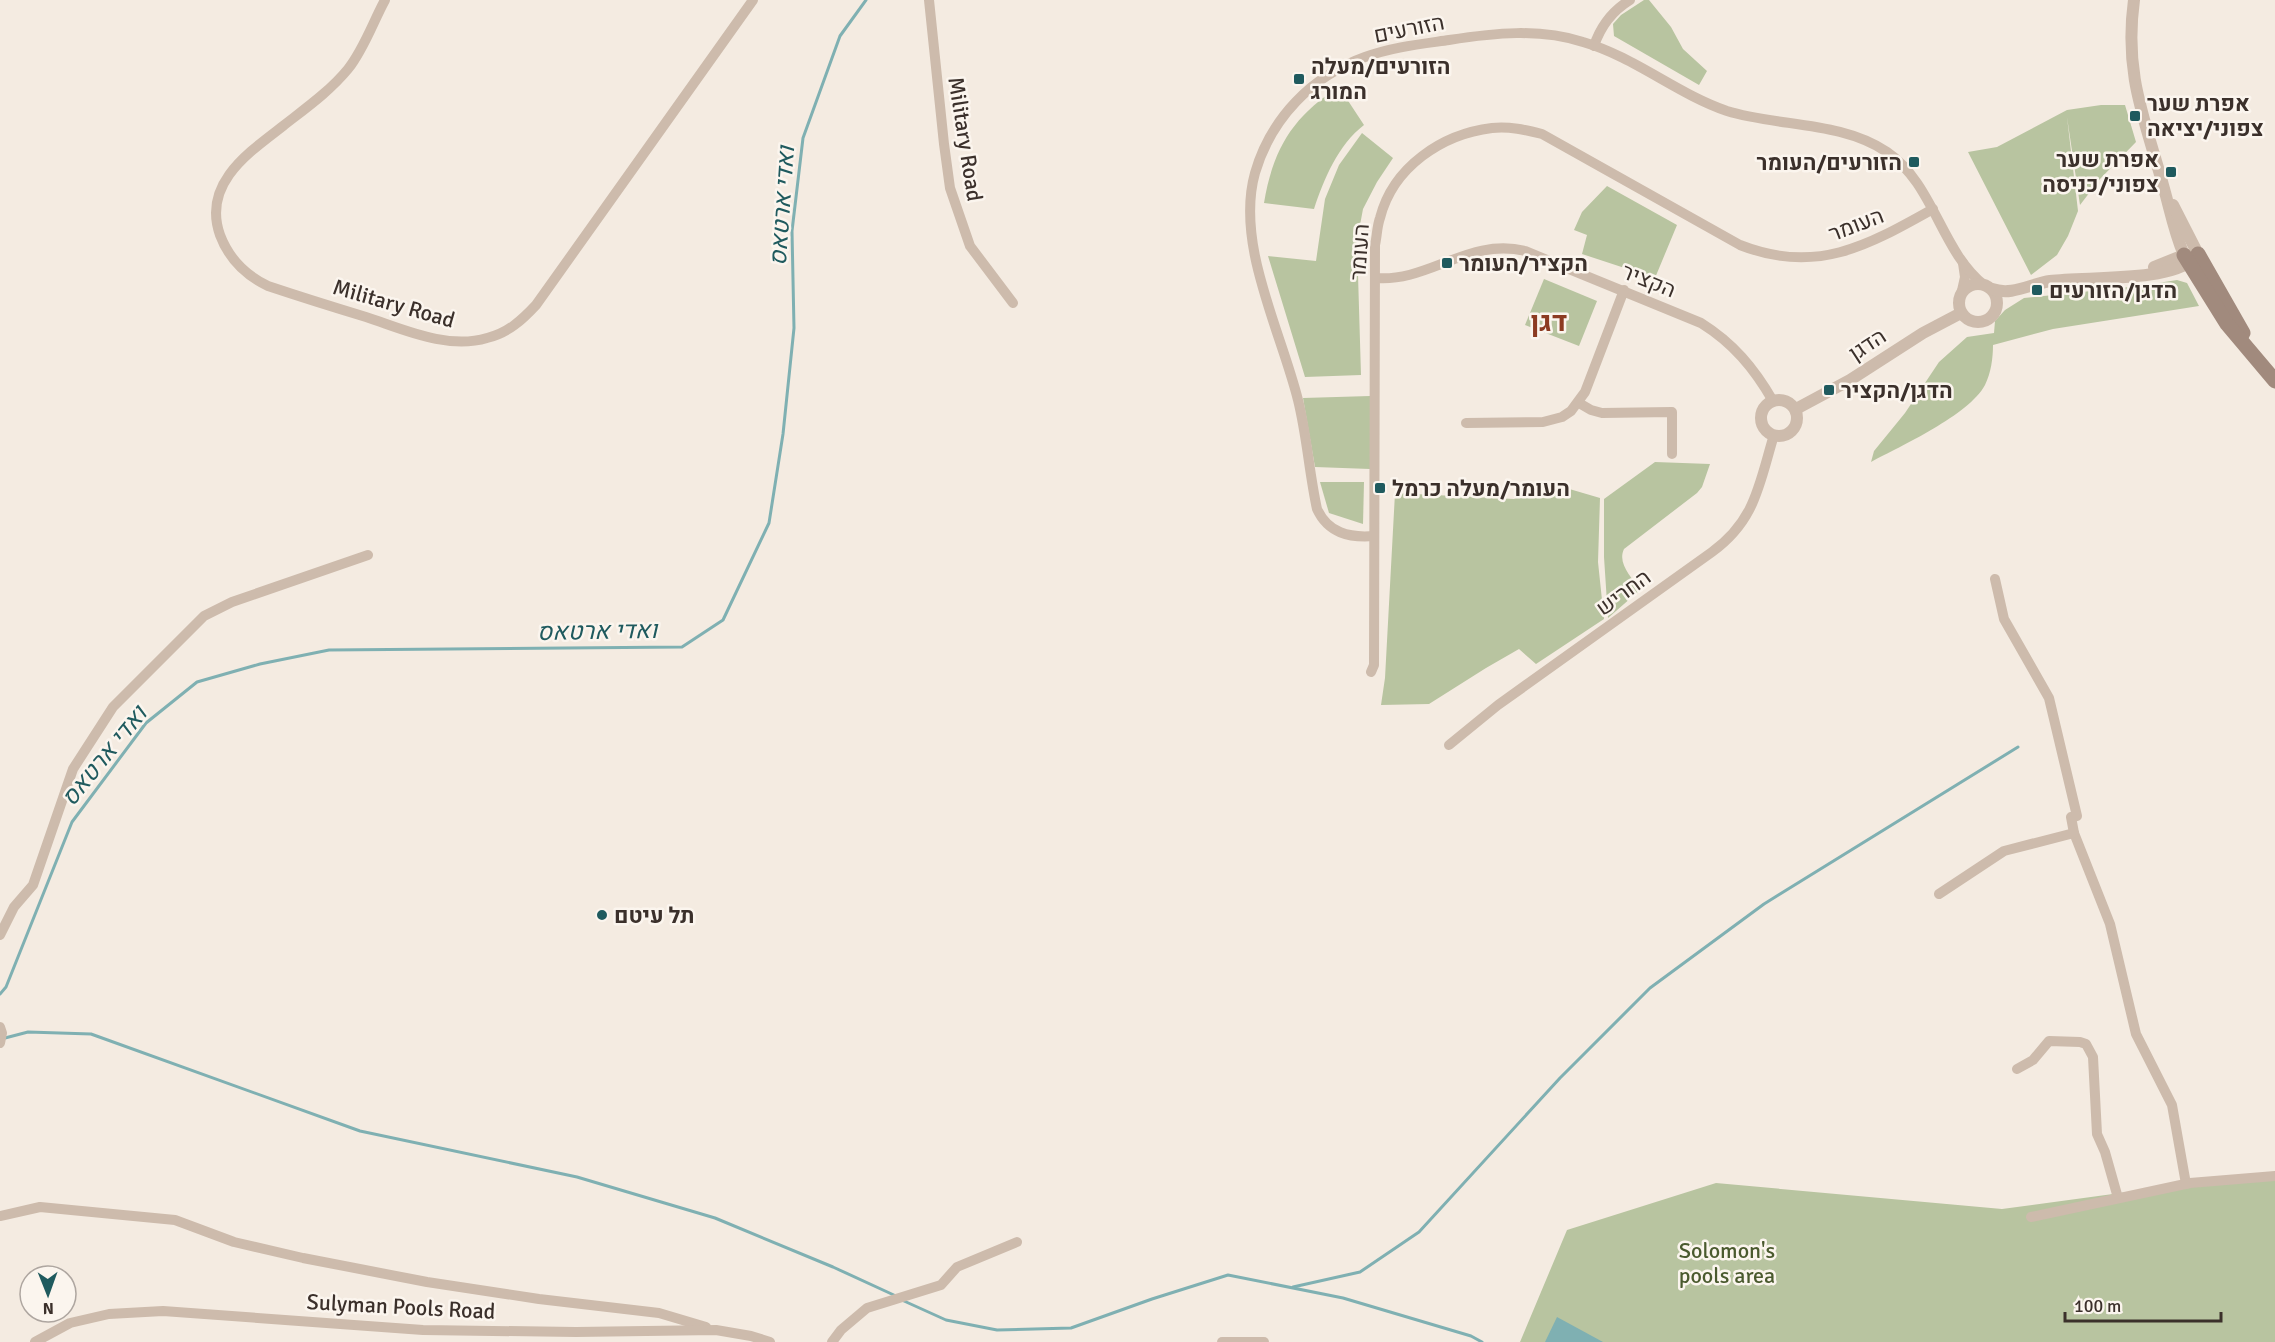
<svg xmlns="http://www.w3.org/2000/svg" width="2275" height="1342" viewBox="0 0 2275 1342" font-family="Signika,Heebo,sans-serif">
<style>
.green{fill:#b8c4a0}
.water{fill:#7fb0b2}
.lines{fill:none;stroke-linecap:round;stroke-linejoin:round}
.stream{stroke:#7fb0b2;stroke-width:3}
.minor{stroke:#cdbbac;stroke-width:10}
.tertiary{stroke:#cdbbac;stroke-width:12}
.secondary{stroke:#a18a7d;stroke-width:15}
.poi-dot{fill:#1f5a5e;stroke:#fbf5ee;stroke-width:2}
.labels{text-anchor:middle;stroke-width:5;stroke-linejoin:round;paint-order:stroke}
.street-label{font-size:22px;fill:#3b302b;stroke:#fbf5ee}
.poi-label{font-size:22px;font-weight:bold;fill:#3b302b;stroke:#fbf5ee;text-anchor:start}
.park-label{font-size:22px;fill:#4a5a2e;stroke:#fbf5ee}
.water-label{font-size:24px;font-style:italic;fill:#1f5a5e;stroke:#fbf5ee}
.district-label{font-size:28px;font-weight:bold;fill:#8c3b22;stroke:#fbf5ee}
</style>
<rect width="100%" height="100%" fill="#f4ebe1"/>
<g class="green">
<polygon points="1644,0 1649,0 1671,27 1683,49 1707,71 1699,85 1614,36 1613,24 1621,15"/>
<path d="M1339,87L1364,125C1338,145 1324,179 1314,209L1264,203C1273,149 1293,116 1339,87Z"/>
<polygon points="2101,105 2125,105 2136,142 2100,179 2080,205 2067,117 2078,211 2068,236 2057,255 2031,275 1968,152 1997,147 2067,110"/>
<polygon points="1362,133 1393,158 1377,182 1363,209 1357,241 1361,375 1305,377 1268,256 1316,261 1325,199 1339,165"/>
<polygon points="1607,186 1677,225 1655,278 1582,254 1587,235 1574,230 1582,212"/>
<polygon points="1544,279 1597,301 1579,346 1525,325"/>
<path d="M2177,280L2187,283L2199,306L2053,329L1993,345C1993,358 1991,373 1985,385C1969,415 1901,446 1871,462L1874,451L1905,413L1939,362L1967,337L1994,333L1995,321L2005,310L2024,298L2139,286Z"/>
<polygon points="1370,396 1370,469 1315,467 1303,398"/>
<path d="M1655,462L1710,464L1702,487L1697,493L1624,549C1617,564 1632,577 1640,590L1608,618L1604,557V499Z"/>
<polygon points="1320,482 1364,482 1363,524 1329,513"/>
<polygon points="1549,483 1600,498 1598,562 1604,619 1536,664 1519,649 1486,668 1429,704 1381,705 1385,678 1395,493 1514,499"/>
<polygon points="2275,1172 2275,1342 1520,1342 1567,1230 1716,1183 2002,1209"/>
</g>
<polygon class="water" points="1557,1317 1603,1342 1545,1342"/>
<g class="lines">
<g class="stream">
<polyline points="0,994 6,987 72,822 146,723 197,682 260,664 329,650 682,647 723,620 769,523 783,434 794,328 792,231 803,138 840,36 866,0"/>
<polyline points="5,1038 28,1032 91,1034 360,1131 577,1177 715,1218 833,1267 896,1296"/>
<polyline points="1293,1287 1360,1272 1419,1232 1560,1078 1650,988 1764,904 2018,747"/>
<polyline points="904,1301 946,1320 997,1330 1071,1328 1152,1299 1228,1275 1343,1298 1471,1336 1482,1342"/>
</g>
<g class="minor">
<path d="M385,0C373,22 364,49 348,69C330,91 306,108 283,126C248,153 202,184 220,235C229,259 245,275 268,286C301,297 333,307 366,317C403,329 447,350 487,338C508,333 522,320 536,305L753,0"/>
<polyline points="929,0 944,144 950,188 970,246 1013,303"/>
<path d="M1594,46C1601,25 1612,11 1630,0"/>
<path d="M1375,278C1428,283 1469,237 1525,251L1701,323C1733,343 1754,368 1773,401"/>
<polyline points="1961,295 1965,277 1963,263"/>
<polyline points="1579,403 1591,410 1602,413 1672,412 1672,454"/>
<polyline points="1466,423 1543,422 1562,417 1571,411 1585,392 1624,290"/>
<path d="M1374,536C1349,538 1328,533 1317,509C1309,472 1307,436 1298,400C1281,331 1235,244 1255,173C1271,118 1312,76 1365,57C1392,47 1421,44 1449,40C1494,33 1539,28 1583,42C1635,57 1677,94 1727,111C1779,127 1841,121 1887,152C1934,184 1941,251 1984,285"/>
<path d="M1371,672L1374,665L1375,245C1377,236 1377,226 1380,218C1393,167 1442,134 1492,128C1509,126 1526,130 1542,134L1740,245C1816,275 1867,246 1933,209"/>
<path d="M1449,745L1498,705L1712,552C1756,520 1759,484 1774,435"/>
<polyline points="2074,833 2110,924 2136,1034 2172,1105 2186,1184"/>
<polyline points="1939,894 2004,851 2074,833 2071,817 2077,816 2049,698 2004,619 1995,579"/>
<polyline points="0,935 14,907 33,885 73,769 113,707 204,616 232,602 368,555"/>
<polyline points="0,1027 2,1033 0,1043"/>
<polyline points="2017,1069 2033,1060 2049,1041 2080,1042 2086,1044 2093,1057 2097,1134 2105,1152 2118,1198"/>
<polyline points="0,1216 40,1207 175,1220 234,1242 303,1258 427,1282 539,1299 659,1313 706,1327"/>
<polyline points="2031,1217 2190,1183 2275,1176"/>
<polyline points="35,1342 70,1323 109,1314 163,1311 423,1330 576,1332 716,1330 751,1336 770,1342"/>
<polyline points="832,1342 841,1330 867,1308 941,1285 957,1267 1017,1242"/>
<polyline points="1222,1342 1264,1342"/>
</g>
<g class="tertiary">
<path d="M2134,0C2124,73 2144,117 2163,185C2170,209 2174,232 2184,255"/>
<polyline points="2173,205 2198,254"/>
<polyline points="2154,267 2184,255 2191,255"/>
<circle cx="1978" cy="303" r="19"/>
<path d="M1992,289C2012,296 2030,284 2050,281C2086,276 2168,283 2195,258"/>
<circle cx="1779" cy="418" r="18"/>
<polyline points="1796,409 1850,380 1923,333 1961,313"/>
</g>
<g class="secondary">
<polyline points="2198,254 2243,333"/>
<polyline points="2184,255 2227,324 2275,381"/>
</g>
</g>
<g class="poi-dot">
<rect x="1293" y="73" width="12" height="12" rx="3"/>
<rect x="2129" y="110" width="12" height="12" rx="3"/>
<rect x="1908" y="156" width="12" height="12" rx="3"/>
<rect x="2165" y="166" width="12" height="12" rx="3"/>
<rect x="1441" y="257" width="12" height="12" rx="3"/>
<rect x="2031" y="284" width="12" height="12" rx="3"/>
<rect x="1823" y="384" width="12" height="12" rx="3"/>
<rect x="1374" y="482" width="12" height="12" rx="3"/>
<circle cx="602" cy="915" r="6"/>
</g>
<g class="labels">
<g class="street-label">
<text transform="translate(1409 28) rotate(-11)" y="8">הזורעים</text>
<text transform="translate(966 139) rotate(81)" y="8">Military Road</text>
<text transform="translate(1856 224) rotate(-21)" y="8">העומר</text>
<text transform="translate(1359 252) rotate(-86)" y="8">העומר</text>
<text transform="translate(1649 280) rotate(22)" y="8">הקציר</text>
<text transform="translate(394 303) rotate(16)" y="8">Military Road</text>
<text transform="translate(1867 344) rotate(-33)" y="8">הדגן</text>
<text transform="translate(1623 592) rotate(-36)" y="8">החריש</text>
<text transform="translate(401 1306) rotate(3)" y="8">Sulyman Pools Road</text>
</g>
<g class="poi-label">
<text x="1311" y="74">הזורעים/מעלה<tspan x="1311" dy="25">המורג</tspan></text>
<text x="2147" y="111">אפרת שער<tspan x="2147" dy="25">צפוני/יציאה</tspan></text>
<text x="2159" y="167" text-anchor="end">אפרת שער<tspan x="2159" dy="25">צפוני/כניסה</tspan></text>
<text x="1902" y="170" text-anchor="end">הזורעים/העומר</text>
<text x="1459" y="271">הקציר/העומר</text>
<text x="2049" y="298">הדגן/הזורעים</text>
<text x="1841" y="398">הדגן/הקציר</text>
<text x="1392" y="496">העומר/מעלה כרמל</text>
<text x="614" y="923">תל עיטם</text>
</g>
<g class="park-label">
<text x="1727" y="1258">Solomon's<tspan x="1727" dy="25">pools area</tspan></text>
</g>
<g class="water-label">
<text transform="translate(782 206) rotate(-86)" y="8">ואדי ארטאס</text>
<text transform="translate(597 631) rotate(-1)" y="8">ואדי ארטאס</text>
<text transform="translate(104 756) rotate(-51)" y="8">ואדי ארטאס</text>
</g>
<g class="district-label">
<text x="1549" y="331">דגן</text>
</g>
</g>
<g transform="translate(48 1294) rotate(179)"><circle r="28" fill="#fbf5ee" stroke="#aea6a0" stroke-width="1.5"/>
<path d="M0-4.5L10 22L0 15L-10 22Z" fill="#1f5a5e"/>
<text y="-9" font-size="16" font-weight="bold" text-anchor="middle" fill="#3b302b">N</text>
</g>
<path d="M2065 1312v9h156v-9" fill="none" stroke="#3b302b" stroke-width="3"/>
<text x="2074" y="1312" font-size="18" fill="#3b302b" stroke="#fbf5ee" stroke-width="4.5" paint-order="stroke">100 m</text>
</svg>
